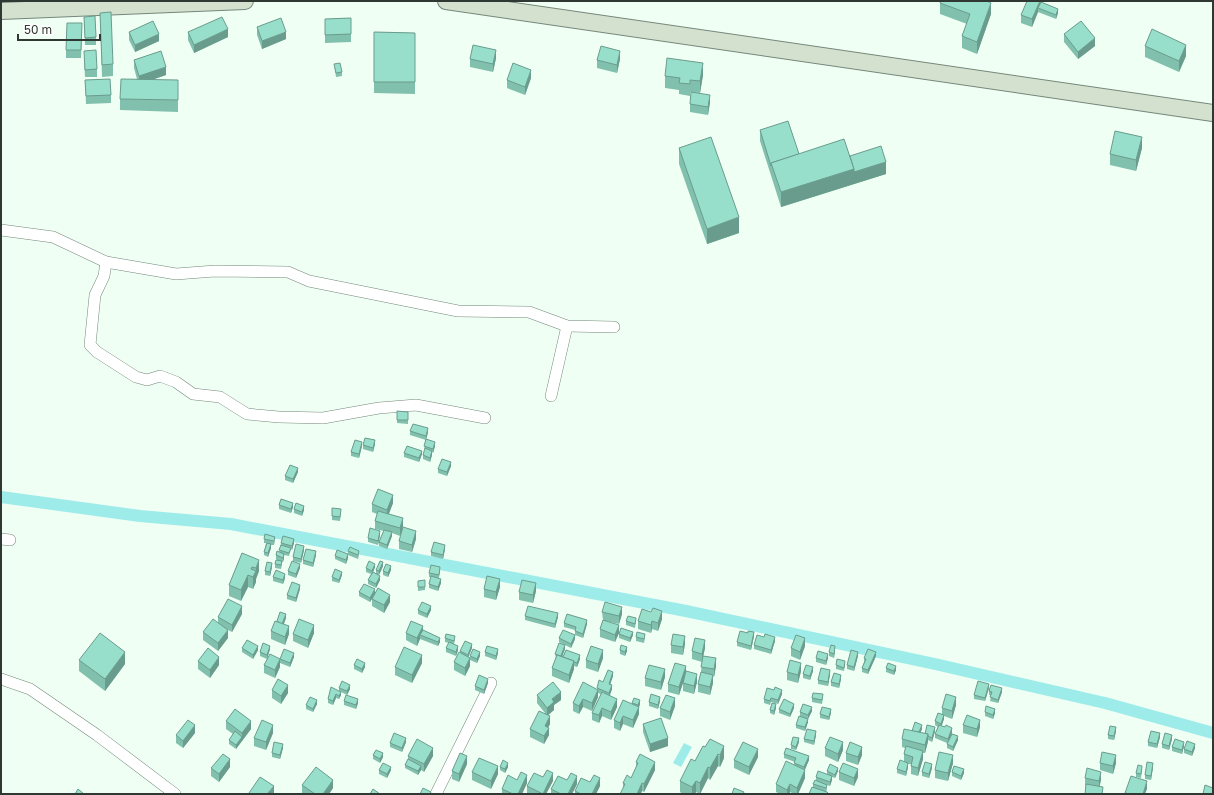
<svg xmlns="http://www.w3.org/2000/svg" width="1214" height="795" viewBox="0 0 1214 795" font-family="'Golos Text',sans-serif">
<style>
.water{fill:#9eecea}
.lines{fill:none;stroke-linecap:round;stroke-linejoin:round}
.canal{stroke:#9eecea;stroke-width:12}
.street-casing{stroke:#75877b;stroke-width:12}
.secondary-casing{stroke:#75877b;stroke-width:18}
.street{stroke:#fff;stroke-width:11}
.secondary{stroke:#d4e1ce;stroke-width:16}
.wall{fill:#82c0ae}
.shaded-wall{fill:#6a9c8d}
.building{fill:#97dfca;stroke:#6a9c8d}
</style>
<rect width="100%" height="100%" fill="#effff4"/>
<polygon class="water" points="684,743 692,747 681,767 673,763"/>
<g class="lines">
<polyline class="canal" points="1,497 140,516 231,524 686,611 935,664 1105,703 1213,733"/>
<defs>
<g id="street">
<polyline points="1,230 53,237 106,262 176,274 215,271 288,272 309,281 458,311 529,312 567,326 614,327"/>
<polyline points="106,262 104,276 95,295 90,345 97,352 136,377 147,380 160,376 176,382 193,394 220,397 247,414 279,417 323,418 379,408 416,405 485,418"/>
<polyline points="551,396 567,326"/>
<polyline points="1,539 10,540"/>
<polyline points="1,679 30,689 97,735 175,794"/>
<polyline points="436,794 491,683"/>
</g>
<g id="secondary">
<polyline points="446,1 1213,113"/>
<polyline points="1,11 245,1"/>
</g>
</defs>
<use href="#street" class="street-casing"/>
<use href="#secondary" class="secondary-casing"/>
<use href="#street" class="street"/>
<use href="#secondary" class="secondary"/>
</g>
<g class="wall">
<polygon points="1041,1 1041,2 1058,13 1056,19 1038,12 1032,27 1021,23 1021,15"/>
<polygon points="940,3 991,14 977,54 962,48 962,36 967,24 940,14"/>
<polygon points="100,13 113,64 113,76 102,77"/>
<polygon points="84,17 96,37 96,45 85,45"/>
<polygon points="351,18 351,42 325,43 325,19"/>
<polygon points="257,27 286,39 262,49 257,35"/>
<polygon points="82,31 81,58 66,58 66,50"/>
<polygon points="129,32 159,41 135,52 129,40"/>
<polygon points="188,32 228,37 194,53 188,40"/>
<polygon points="374,32 415,33 415,94 374,93"/>
<polygon points="1064,34 1095,46 1078,59 1064,42"/>
<polygon points="1145,46 1186,56 1179,72 1145,57"/>
<polygon points="84,58 97,69 97,77 85,77"/>
<polygon points="496,58 493,72 470,67 470,59"/>
<polygon points="620,59 617,73 597,68 597,60"/>
<polygon points="134,60 166,75 152,80 178,92 178,112 120,110 120,99 137,79 134,68"/>
<polygon points="334,64 342,72 342,76 336,77"/>
<polygon points="703,75 700,93 690,92 690,96 679,94 679,90 665,88 665,76"/>
<polygon points="531,78 525,95 507,88 507,80"/>
<polygon points="85,80 111,95 111,103 86,104"/>
<polygon points="710,102 708,115 690,112 690,104"/>
<polygon points="760,130 799,154 850,156 886,174 781,207 760,141"/>
<polygon points="679,148 739,233 707,244 679,164"/>
<polygon points="1142,148 1136,171 1110,165 1110,154"/>
<polygon points="397,411 408,412 408,424 397,423"/>
<polygon points="410,431 428,432 426,440 410,435"/>
<polygon points="375,444 373,452 363,449 363,445"/>
<polygon points="362,446 359,458 351,456 351,452"/>
<polygon points="424,446 435,446 433,453 432,452 432,455 430,462 423,459 423,455 425,450"/>
<polygon points="404,453 422,454 419,462 404,457"/>
<polygon points="451,466 447,476 438,473 438,469"/>
<polygon points="298,472 293,483 285,480 285,476"/>
<polygon points="393,503 389,514 403,526 400,536 392,533 392,536 387,549 379,546 379,542 384,531 375,529 375,521 377,514 372,512 372,504"/>
<polygon points="279,505 293,507 291,513 279,509"/>
<polygon points="294,509 304,510 302,516 294,513"/>
<polygon points="341,513 340,521 332,520 332,516"/>
<polygon points="380,535 378,545 368,542 368,538"/>
<polygon points="264,539 275,541 274,545 271,545 271,548 268,557 264,555 264,552 266,543 264,543"/>
<polygon points="416,539 412,552 399,549 399,541"/>
<polygon points="281,543 294,543 292,550 291,549 289,556 284,555 284,558 283,562 282,562 282,565 281,569 275,568 275,564 277,560 276,559 276,555 279,552"/>
<polygon points="445,549 443,559 431,556 431,552"/>
<polygon points="304,550 301,563 293,561 293,557"/>
<polygon points="348,551 359,555 358,559 348,555"/>
<polygon points="242,553 259,571 256,579 256,582 253,589 248,587 241,601 229,596 229,585"/>
<polygon points="316,555 313,567 303,564 303,560"/>
<polygon points="335,556 348,558 346,564 335,559"/>
<polygon points="383,566 379,575 376,574 376,570"/>
<polygon points="272,567 270,576 265,575 265,571"/>
<polygon points="375,567 373,572 380,580 376,588 368,584 368,580 371,574 366,572 366,568"/>
<polygon points="300,568 296,578 288,575 288,571"/>
<polygon points="391,570 388,577 383,575 383,571"/>
<polygon points="440,571 439,578 441,583 438,591 429,588 429,584 431,577 429,577 429,573"/>
<polygon points="342,575 339,583 332,581 332,577"/>
<polygon points="273,577 285,578 283,584 273,581"/>
<polygon points="425,580 425,590 418,591 418,581"/>
<polygon points="500,587 496,600 484,597 484,589"/>
<polygon points="300,589 296,602 287,599 287,595"/>
<polygon points="536,591 533,603 519,600 519,592"/>
<polygon points="359,592 375,593 390,602 384,613 372,606 372,599 370,602 359,596"/>
<polygon points="418,610 431,610 427,618 418,614"/>
<polygon points="602,612 622,614 619,624 606,621 619,633 615,642 600,637 600,629 603,620"/>
<polygon points="242,614 232,632 226,629 228,638 218,651 203,640 203,632 218,623 218,617"/>
<polygon points="525,616 558,617 555,628 525,620"/>
<polygon points="286,618 284,624 289,634 285,645 271,639 271,631 277,621"/>
<polygon points="662,619 658,631 652,629 651,633 638,629 638,621"/>
<polygon points="626,621 636,622 635,628 626,625"/>
<polygon points="564,623 587,624 583,638 575,635 575,639 571,648 559,642 559,638 575,635 575,630 564,627"/>
<polygon points="423,630 440,642 438,646 420,639 417,646 406,640 406,633"/>
<polygon points="314,633 308,648 293,641 293,634"/>
<polygon points="619,634 633,635 630,642 619,638"/>
<polygon points="754,636 751,650 737,646 737,642"/>
<polygon points="636,637 645,638 644,643 636,641"/>
<polygon points="445,638 455,640 454,644 458,650 456,656 446,652 446,648 449,643 445,642"/>
<polygon points="775,641 771,654 754,649 754,645"/>
<polygon points="685,644 683,655 671,653 671,645"/>
<polygon points="805,646 800,660 791,656 791,648"/>
<polygon points="242,648 258,650 253,659 242,652"/>
<polygon points="472,648 468,657 470,658 470,656 480,656 477,663 470,660 470,666 465,676 454,670 454,662 460,653 460,651"/>
<polygon points="705,648 703,656 716,666 714,677 713,676 713,683 710,695 698,692 698,684 701,672 702,662 692,659 692,651"/>
<polygon points="270,649 267,659 260,656 260,652"/>
<polygon points="565,649 562,656 580,659 577,667 574,666 574,669 569,683 552,676 552,668 556,658 555,654"/>
<polygon points="620,650 627,651 625,656 620,654"/>
<polygon points="835,650 834,658 829,656 829,652"/>
<polygon points="485,652 498,653 496,660 485,656"/>
<polygon points="858,656 854,671 847,669 847,665"/>
<polygon points="876,656 868,674 862,672 862,668 864,662 864,658"/>
<polygon points="294,657 290,667 280,663 280,667 275,678 264,673 264,665 280,659"/>
<polygon points="603,658 598,672 586,668 586,660"/>
<polygon points="816,658 828,658 826,665 816,662"/>
<polygon points="79,660 125,664 105,691 79,671"/>
<polygon points="198,661 219,665 210,678 198,669"/>
<polygon points="422,663 412,683 395,675 395,667"/>
<polygon points="354,665 365,667 362,673 354,669"/>
<polygon points="836,665 845,665 844,671 836,669"/>
<polygon points="886,668 896,670 894,675 886,672"/>
<polygon points="801,671 798,683 787,680 787,672"/>
<polygon points="813,671 810,680 803,678 803,674"/>
<polygon points="686,672 697,682 694,694 683,691 683,683 679,695 668,692 668,684"/>
<polygon points="830,674 828,686 818,684 818,680"/>
<polygon points="613,676 610,684 612,689 610,695 617,707 611,720 602,716 599,723 592,720 592,713 601,694 598,693 598,697 592,711 583,707 579,714 573,711 573,703 597,689 603,682"/>
<polygon points="665,677 661,690 645,686 645,678"/>
<polygon points="841,679 839,688 831,686 831,682"/>
<polygon points="488,683 484,694 475,690 475,686"/>
<polygon points="339,688 350,689 347,695 341,692 341,695 339,699 336,698 333,705 328,703 328,699 339,691"/>
<polygon points="989,688 985,701 974,699 974,695"/>
<polygon points="272,690 288,693 281,704 272,698"/>
<polygon points="989,691 1002,692 998,703 990,701 991,695 989,695"/>
<polygon points="782,694 778,704 771,702 770,705 764,703 764,699"/>
<polygon points="537,695 561,700 554,705 554,710 548,715 550,724 548,727 549,735 544,744 530,737 530,729 545,713 537,703"/>
<polygon points="812,698 823,698 822,704 812,702"/>
<polygon points="344,701 358,703 356,709 344,705"/>
<polygon points="660,701 658,709 649,706 649,702"/>
<polygon points="632,703 640,704 639,707 639,714 633,728 623,724 620,731 614,728 614,720 632,704"/>
<polygon points="317,704 313,712 306,709 306,705"/>
<polygon points="956,705 952,719 944,716 944,719 941,726 952,732 952,734 958,740 953,751 947,748 947,743 935,738 935,734 938,727 935,725 935,721 942,714 942,708"/>
<polygon points="675,706 670,720 660,716 660,708"/>
<polygon points="776,708 774,715 770,713 770,710"/>
<polygon points="794,708 790,717 779,713 779,709"/>
<polygon points="812,711 808,719 808,722 805,731 796,728 796,725 804,718 800,716 800,712"/>
<polygon points="985,712 995,713 993,719 985,716"/>
<polygon points="831,713 829,720 820,718 820,714"/>
<polygon points="226,721 251,729 236,749 229,744 229,740 233,734 226,729"/>
<polygon points="643,724 668,746 650,752 643,732"/>
<polygon points="963,725 980,727 977,737 963,733"/>
<polygon points="922,729 920,733 925,734 935,731 932,742 928,740 925,753 923,753 923,759 918,776 911,774 911,764 908,764 908,767 906,776 897,773 897,769 904,762 904,754 905,748 902,747 902,739 912,731"/>
<polygon points="1116,731 1114,740 1108,739 1108,735"/>
<polygon points="195,733 183,748 176,743 176,735"/>
<polygon points="273,733 266,750 254,746 254,738"/>
<polygon points="816,735 814,745 804,742 804,739"/>
<polygon points="1160,737 1157,748 1148,746 1148,742"/>
<polygon points="1172,739 1169,750 1162,748 1162,744"/>
<polygon points="406,742 402,752 390,747 390,743"/>
<polygon points="799,742 796,750 791,749 791,745"/>
<polygon points="703,746 724,758 720,767 718,766 710,780 708,778 700,794 696,792 695,794 683,794 680,792 680,781 695,761"/>
<polygon points="1184,746 1182,754 1172,751 1172,747"/>
<polygon points="283,748 280,759 272,757 272,753"/>
<polygon points="825,748 843,750 838,762 825,756"/>
<polygon points="1195,748 1192,756 1184,753 1184,749"/>
<polygon points="846,753 862,755 858,765 846,761"/>
<polygon points="784,754 809,760 805,770 805,778 798,794 794,794 790,792 789,794 780,794 776,792 776,784 794,765 795,762 784,758"/>
<polygon points="373,755 383,757 380,763 373,759"/>
<polygon points="408,756 433,756 424,772 421,770 418,775 405,768 405,765 408,759"/>
<polygon points="758,757 749,775 734,768 734,760"/>
<polygon points="636,762 655,770 644,792 642,791 623,789 623,783 631,778 636,768"/>
<polygon points="953,763 948,781 935,778 935,770"/>
<polygon points="1100,763 1116,763 1113,774 1100,770"/>
<polygon points="467,764 459,782 452,779 452,771"/>
<polygon points="230,767 219,782 211,776 211,768"/>
<polygon points="500,767 508,767 505,773 500,770"/>
<polygon points="1153,767 1151,780 1145,779 1145,775"/>
<polygon points="932,768 929,778 922,776 922,772"/>
<polygon points="379,770 391,770 387,778 379,774"/>
<polygon points="1142,770 1141,778 1136,777 1136,773"/>
<polygon points="827,771 838,771 835,778 832,777 832,780 830,786 827,785 827,789 826,792 813,788 813,784 816,781 816,777 827,774"/>
<polygon points="472,772 498,774 491,789 472,780"/>
<polygon points="839,772 858,777 854,786 839,780"/>
<polygon points="952,772 964,773 961,780 952,776"/>
<polygon points="1085,778 1101,780 1099,787 1103,794 1085,786"/>
<polygon points="517,780 527,783 522,794 502,794 502,789"/>
<polygon points="567,780 577,784 572,794 551,794 551,789"/>
<polygon points="553,781 546,794 527,794 527,786"/>
<polygon points="590,782 600,786 596,794 575,794 575,791"/>
<polygon points="302,785 333,788 329,794 304,794 302,793"/>
</g>
<g class="shaded-wall">
<polygon points="1040,1 1041,1 1041,6 1038,8 1038,12 1032,27 1032,19"/>
<polygon points="991,3 991,14 977,54 977,42"/>
<polygon points="1058,9 1058,13 1056,19 1056,15"/>
<polygon points="228,29 228,37 194,53 194,45"/>
<polygon points="286,32 286,39 262,49 262,41"/>
<polygon points="159,34 159,41 135,52 135,45"/>
<polygon points="1095,38 1095,46 1078,59 1078,52"/>
<polygon points="1186,45 1186,56 1179,72 1179,61"/>
<polygon points="496,50 496,58 493,72 493,64"/>
<polygon points="620,51 620,59 617,73 617,65"/>
<polygon points="703,63 703,75 700,93 700,81"/>
<polygon points="166,67 166,75 139,84 139,76"/>
<polygon points="531,70 531,78 525,95 525,87"/>
<polygon points="710,95 710,102 708,115 708,107"/>
<polygon points="1142,137 1142,148 1136,171 1136,160"/>
<polygon points="886,162 886,174 781,207 781,192 854,169"/>
<polygon points="739,217 739,233 707,244 707,229"/>
<polygon points="428,428 428,432 426,440 426,436"/>
<polygon points="375,440 375,444 373,452 373,448"/>
<polygon points="362,442 362,446 359,458 359,454"/>
<polygon points="435,442 435,446 433,453 433,449"/>
<polygon points="422,451 422,454 419,462 419,458"/>
<polygon points="432,451 432,455 430,462 430,458"/>
<polygon points="451,462 451,466 447,476 447,472"/>
<polygon points="298,468 298,472 293,483 293,479"/>
<polygon points="393,495 393,503 387,518 387,510"/>
<polygon points="293,503 293,507 291,513 291,509"/>
<polygon points="304,506 304,510 302,516 302,512"/>
<polygon points="403,518 403,526 400,536 400,528"/>
<polygon points="380,531 380,535 378,545 378,541"/>
<polygon points="416,531 416,539 412,552 412,545"/>
<polygon points="392,532 392,536 387,549 387,545"/>
<polygon points="294,539 294,543 292,550 292,546"/>
<polygon points="271,544 271,548 268,557 268,553"/>
<polygon points="445,545 445,549 443,559 443,555"/>
<polygon points="304,546 304,550 301,563 301,559"/>
<polygon points="316,551 316,555 313,567 313,563"/>
<polygon points="284,554 284,558 283,562 283,558"/>
<polygon points="348,554 348,558 346,564 346,560"/>
<polygon points="259,560 259,571 256,579 256,582 253,589 253,577 256,571 256,568"/>
<polygon points="383,562 383,566 379,575 379,571"/>
<polygon points="272,563 272,567 270,576 270,572"/>
<polygon points="300,564 300,568 296,578 296,574"/>
<polygon points="375,564 375,567 372,575 372,571"/>
<polygon points="391,566 391,570 388,577 388,573"/>
<polygon points="342,572 342,575 339,583 339,580"/>
<polygon points="285,574 285,578 283,584 283,580"/>
<polygon points="248,575 248,587 241,601 241,590"/>
<polygon points="380,576 380,580 376,588 376,584"/>
<polygon points="441,579 441,583 438,591 438,587"/>
<polygon points="500,579 500,587 496,600 496,592"/>
<polygon points="536,583 536,591 533,603 533,595"/>
<polygon points="300,585 300,589 296,602 296,598"/>
<polygon points="375,589 375,593 370,602 370,598"/>
<polygon points="390,595 390,602 384,613 384,605"/>
<polygon points="242,606 242,614 232,632 232,625"/>
<polygon points="431,606 431,610 427,618 427,614"/>
<polygon points="622,607 622,614 619,624 619,616"/>
<polygon points="662,611 662,619 658,631 658,623"/>
<polygon points="558,613 558,617 555,628 555,624"/>
<polygon points="286,614 286,618 282,628 282,624"/>
<polygon points="587,620 587,624 583,638 583,634"/>
<polygon points="652,621 652,629 651,633 651,625"/>
<polygon points="314,625 314,633 308,648 308,640"/>
<polygon points="619,625 619,633 615,642 615,635"/>
<polygon points="289,626 289,634 285,645 285,637"/>
<polygon points="423,626 423,634 420,635 420,639 417,646 417,638"/>
<polygon points="228,630 228,638 218,651 218,643"/>
<polygon points="633,632 633,635 630,642 630,638"/>
<polygon points="754,632 754,636 751,650 751,646"/>
<polygon points="575,635 575,639 571,648 571,644"/>
<polygon points="685,636 685,644 683,655 683,647"/>
<polygon points="775,637 775,641 771,654 771,650"/>
<polygon points="440,638 440,642 438,646 438,642"/>
<polygon points="805,638 805,646 800,660 800,652"/>
<polygon points="705,640 705,648 702,662 702,654"/>
<polygon points="472,644 472,648 468,658 468,655"/>
<polygon points="565,645 565,649 561,660 561,656"/>
<polygon points="258,646 258,650 253,659 253,655"/>
<polygon points="270,646 270,649 267,659 267,655"/>
<polygon points="458,646 458,650 456,656 456,652"/>
<polygon points="835,646 835,650 834,658 834,654"/>
<polygon points="627,647 627,651 625,656 625,652"/>
<polygon points="498,649 498,653 496,660 496,656"/>
<polygon points="603,650 603,658 598,672 598,664"/>
<polygon points="125,652 125,664 105,691 105,679"/>
<polygon points="480,652 480,656 477,663 477,659"/>
<polygon points="858,652 858,656 854,671 854,667"/>
<polygon points="876,652 876,656 868,674 868,670"/>
<polygon points="294,653 294,657 290,667 290,663"/>
<polygon points="828,654 828,658 826,665 826,661"/>
<polygon points="422,655 422,663 412,683 412,675"/>
<polygon points="580,655 580,659 577,667 577,663"/>
<polygon points="219,657 219,665 210,678 210,670"/>
<polygon points="470,658 470,666 465,676 465,668"/>
<polygon points="716,658 716,666 714,677 714,669"/>
<polygon points="280,659 280,667 275,678 275,670"/>
<polygon points="574,661 574,669 569,683 569,675"/>
<polygon points="365,663 365,667 362,673 362,669"/>
<polygon points="801,663 801,671 798,683 798,675"/>
<polygon points="686,666 686,674 679,695 679,687"/>
<polygon points="896,666 896,670 894,675 894,671"/>
<polygon points="813,667 813,671 810,680 810,676"/>
<polygon points="665,669 665,677 661,690 661,682"/>
<polygon points="830,670 830,674 828,686 828,682"/>
<polygon points="613,672 613,676 609,688 609,684"/>
<polygon points="697,674 697,682 694,694 694,686"/>
<polygon points="713,675 713,683 710,695 710,687"/>
<polygon points="841,675 841,679 839,688 839,684"/>
<polygon points="488,679 488,683 484,694 484,690"/>
<polygon points="989,684 989,688 985,701 985,698"/>
<polygon points="288,685 288,693 281,704 281,696"/>
<polygon points="350,685 350,689 347,695 347,691"/>
<polygon points="612,685 612,689 609,697 609,693"/>
<polygon points="1002,688 1002,692 998,703 998,700"/>
<polygon points="598,690 598,697 592,711 592,703"/>
<polygon points="782,690 782,694 778,704 778,700"/>
<polygon points="341,692 341,695 339,699 339,696"/>
<polygon points="561,692 561,700 554,705 554,710 547,716 547,708 552,699"/>
<polygon points="336,694 336,698 333,705 333,701"/>
<polygon points="660,697 660,701 658,709 658,705"/>
<polygon points="956,697 956,705 952,719 952,711"/>
<polygon points="675,698 675,706 670,720 670,712"/>
<polygon points="358,699 358,703 356,709 356,705"/>
<polygon points="583,699 583,707 579,714 579,706"/>
<polygon points="617,699 617,707 611,720 611,712"/>
<polygon points="317,700 317,704 313,712 313,709"/>
<polygon points="640,700 640,704 639,707 639,714 633,728 633,720 638,707 638,705"/>
<polygon points="776,704 776,708 774,715 774,711"/>
<polygon points="794,704 794,708 790,717 790,714"/>
<polygon points="812,707 812,711 808,719 808,715"/>
<polygon points="602,708 602,716 599,723 599,715"/>
<polygon points="831,709 831,713 829,720 829,717"/>
<polygon points="995,709 995,713 993,719 993,715"/>
<polygon points="944,715 944,719 941,728 941,724"/>
<polygon points="550,716 550,724 545,734 545,726"/>
<polygon points="623,716 623,724 620,731 620,723"/>
<polygon points="808,719 808,722 805,731 805,727"/>
<polygon points="980,720 980,727 977,737 977,729"/>
<polygon points="251,721 251,729 236,749 236,745 242,737 242,733"/>
<polygon points="195,725 195,733 183,748 183,741"/>
<polygon points="273,725 273,733 266,750 266,742"/>
<polygon points="922,725 922,729 918,738 918,734"/>
<polygon points="935,727 935,731 932,742 932,738"/>
<polygon points="1116,727 1116,731 1114,740 1114,736"/>
<polygon points="549,728 549,735 544,744 544,736"/>
<polygon points="952,728 952,732 948,743 948,739"/>
<polygon points="816,731 816,735 814,745 814,741"/>
<polygon points="1160,733 1160,737 1157,748 1157,744"/>
<polygon points="928,734 928,742 925,753 925,745"/>
<polygon points="1172,735 1172,739 1169,750 1169,746"/>
<polygon points="958,736 958,740 953,751 953,747"/>
<polygon points="406,738 406,742 402,752 402,748"/>
<polygon points="668,738 668,746 650,752 650,744"/>
<polygon points="799,738 799,742 796,750 796,747"/>
<polygon points="843,742 843,750 838,762 838,754"/>
<polygon points="1184,742 1184,746 1182,754 1182,750"/>
<polygon points="283,744 283,748 280,759 280,755"/>
<polygon points="1195,744 1195,748 1192,756 1192,752"/>
<polygon points="724,746 724,758 720,767 720,755"/>
<polygon points="862,747 862,755 858,765 858,757"/>
<polygon points="433,748 433,756 424,772 424,764"/>
<polygon points="758,749 758,757 749,775 749,767"/>
<polygon points="923,751 923,759 918,776 918,768"/>
<polygon points="383,753 383,757 380,763 380,759"/>
<polygon points="718,754 718,766 710,780 710,768"/>
<polygon points="953,755 953,763 948,781 948,773"/>
<polygon points="1116,755 1116,763 1113,774 1113,766"/>
<polygon points="467,756 467,764 459,782 459,774"/>
<polygon points="809,756 809,760 804,771 804,767"/>
<polygon points="230,759 230,767 219,782 219,774"/>
<polygon points="655,762 655,770 644,792 644,784"/>
<polygon points="508,763 508,767 505,773 505,769"/>
<polygon points="908,763 908,767 906,776 906,772"/>
<polygon points="1153,763 1153,767 1151,780 1151,776"/>
<polygon points="932,764 932,768 929,778 929,774"/>
<polygon points="421,766 421,770 418,775 418,771"/>
<polygon points="498,766 498,774 491,789 491,781"/>
<polygon points="391,767 391,770 387,778 387,774"/>
<polygon points="708,767 708,778 700,794 700,783"/>
<polygon points="838,768 838,771 835,778 835,775"/>
<polygon points="858,769 858,777 854,786 854,778"/>
<polygon points="964,769 964,773 961,780 961,776"/>
<polygon points="805,770 805,778 798,794 797,794 797,788"/>
<polygon points="1101,772 1101,780 1099,789 1099,781"/>
<polygon points="553,773 553,781 546,794 543,794"/>
<polygon points="527,775 527,783 522,794 518,794"/>
<polygon points="577,776 577,784 572,794 568,794"/>
<polygon points="832,776 832,780 830,786 830,782"/>
<polygon points="600,778 600,786 596,794 592,794"/>
<polygon points="333,780 333,788 329,794 323,794"/>
<polygon points="696,781 696,792 695,794 692,794 692,787"/>
<polygon points="1147,781 1147,789 1145,794 1143,794"/>
<polygon points="642,783 642,791 641,794 637,794"/>
<polygon points="790,784 790,792 789,794 787,794 787,790"/>
<polygon points="274,786 274,794 267,794"/>
</g>
<g class="building">
<polygon points="941,1 987,1 991,3 977,42 962,36 970,14 940,3"/>
<polygon points="1027,1 1040,1 1032,19 1021,15"/>
<polygon points="1041,2 1058,9 1056,15 1038,8"/>
<polygon points="111,12 113,64 102,65 100,13"/>
<polygon points="95,16 96,37 85,38 84,17"/>
<polygon points="222,17 228,29 194,45 188,32"/>
<polygon points="281,18 286,32 262,41 257,27"/>
<polygon points="351,18 351,34 325,35 325,19"/>
<polygon points="153,21 159,34 135,45 129,32"/>
<polygon points="1081,21 1095,38 1078,52 1064,34"/>
<polygon points="67,23 82,23 81,50 66,50"/>
<polygon points="1152,29 1186,45 1179,61 1145,46"/>
<polygon points="374,32 415,33 415,82 374,82"/>
<polygon points="473,45 496,50 493,64 470,59"/>
<polygon points="601,46 620,51 617,65 597,60"/>
<polygon points="96,50 97,69 85,70 84,51"/>
<polygon points="161,51 166,67 139,76 134,60"/>
<polygon points="667,58 703,63 700,81 690,80 690,84 679,83 680,78 665,76"/>
<polygon points="340,63 342,72 336,73 334,64"/>
<polygon points="513,63 531,70 525,87 507,80"/>
<polygon points="110,79 111,95 86,96 85,80"/>
<polygon points="121,79 178,80 178,100 120,99"/>
<polygon points="691,92 710,95 708,107 690,104"/>
<polygon points="788,121 799,154 771,163 771,166 760,130"/>
<polygon points="1115,131 1142,137 1136,160 1110,154"/>
<polygon points="711,137 739,217 707,229 679,148"/>
<polygon points="844,139 854,169 781,192 771,163"/>
<polygon points="881,146 886,162 854,172 854,169 850,156"/>
<polygon points="397,411 408,412 408,420 397,420"/>
<polygon points="413,424 428,428 426,436 410,431"/>
<polygon points="365,438 375,440 373,448 363,445"/>
<polygon points="426,439 435,442 433,449 424,446"/>
<polygon points="355,440 362,442 359,454 351,452"/>
<polygon points="407,446 422,451 419,458 404,453"/>
<polygon points="425,448 432,451 430,458 423,455"/>
<polygon points="442,459 451,462 447,472 438,469"/>
<polygon points="290,465 298,468 293,479 285,476"/>
<polygon points="378,489 393,495 387,510 372,504"/>
<polygon points="281,499 293,503 291,509 279,505"/>
<polygon points="296,503 304,506 302,512 294,509"/>
<polygon points="332,508 341,509 340,517 332,516"/>
<polygon points="378,511 403,518 400,528 375,521"/>
<polygon points="403,527 416,531 412,545 399,541"/>
<polygon points="370,528 380,531 378,541 368,538"/>
<polygon points="384,530 392,532 387,545 379,542"/>
<polygon points="265,534 275,537 274,541 264,539"/>
<polygon points="283,536 294,539 292,546 281,543"/>
<polygon points="434,542 445,545 443,555 431,552"/>
<polygon points="267,543 271,544 268,553 264,552"/>
<polygon points="296,544 304,546 301,559 293,557"/>
<polygon points="281,545 291,548 289,553 279,550"/>
<polygon points="350,547 359,551 358,555 348,551"/>
<polygon points="306,549 316,551 313,563 303,560"/>
<polygon points="337,550 348,554 346,560 335,556"/>
<polygon points="277,551 284,554 283,558 276,555"/>
<polygon points="242,553 259,560 256,568 252,567 251,569 256,571 253,577 248,575 241,590 229,585"/>
<polygon points="276,560 282,561 281,565 275,564"/>
<polygon points="292,561 300,564 296,574 288,571"/>
<polygon points="369,561 375,564 372,571 366,568"/>
<polygon points="380,561 383,562 379,571 376,570"/>
<polygon points="267,562 272,563 270,572 265,571"/>
<polygon points="386,564 391,566 388,573 383,571"/>
<polygon points="431,565 440,567 439,575 429,573"/>
<polygon points="335,569 342,572 339,580 332,577"/>
<polygon points="276,570 285,574 283,580 273,577"/>
<polygon points="373,572 380,576 376,584 368,580"/>
<polygon points="431,576 441,579 438,587 429,584"/>
<polygon points="487,576 500,579 496,592 484,589"/>
<polygon points="425,580 425,587 418,587 418,581"/>
<polygon points="522,580 536,583 533,595 519,592"/>
<polygon points="292,582 300,585 296,598 287,595"/>
<polygon points="364,584 375,589 370,598 359,592"/>
<polygon points="378,588 390,595 384,605 372,599"/>
<polygon points="228,599 242,606 232,625 218,617"/>
<polygon points="422,602 431,606 427,614 418,610"/>
<polygon points="605,602 622,607 619,616 602,612"/>
<polygon points="528,606 558,613 555,624 525,616"/>
<polygon points="653,608 662,611 658,623 652,621 651,625 638,621 642,609 651,612"/>
<polygon points="280,612 286,614 282,624 277,621"/>
<polygon points="567,614 587,620 583,634 575,631 576,627 564,623"/>
<polygon points="628,616 636,618 635,624 626,621"/>
<polygon points="213,619 228,630 218,643 203,632"/>
<polygon points="299,619 314,625 308,640 293,634"/>
<polygon points="603,620 619,625 615,635 600,629"/>
<polygon points="275,621 289,626 285,637 271,631"/>
<polygon points="411,621 423,626 417,638 406,633"/>
<polygon points="621,628 633,632 630,638 619,634"/>
<polygon points="423,630 440,638 438,642 420,635"/>
<polygon points="563,630 575,635 571,644 559,638"/>
<polygon points="740,631 748,633 748,631 754,632 751,646 737,642"/>
<polygon points="637,632 645,634 644,639 636,637"/>
<polygon points="100,633 125,652 105,679 79,660"/>
<polygon points="446,634 455,636 454,641 445,638"/>
<polygon points="673,634 685,636 683,647 671,645"/>
<polygon points="765,634 775,637 771,650 754,645 757,635 764,637"/>
<polygon points="796,635 805,638 800,652 791,648"/>
<polygon points="695,638 705,640 702,654 692,651"/>
<polygon points="247,640 258,646 253,655 242,648"/>
<polygon points="465,641 472,644 468,655 460,651"/>
<polygon points="449,642 458,646 456,652 446,648"/>
<polygon points="263,643 270,646 267,655 260,652"/>
<polygon points="559,643 565,645 561,656 555,654"/>
<polygon points="621,645 627,647 625,652 620,650"/>
<polygon points="831,645 835,646 834,654 829,652"/>
<polygon points="487,646 498,649 496,656 485,652"/>
<polygon points="591,646 603,650 598,664 586,660"/>
<polygon points="404,647 422,655 412,675 395,667"/>
<polygon points="208,648 219,657 210,670 198,661"/>
<polygon points="284,649 294,653 290,663 280,659"/>
<polygon points="473,649 480,652 477,659 470,656"/>
<polygon points="868,649 876,652 868,670 862,668 866,659 864,658"/>
<polygon points="566,650 580,655 577,663 574,662 574,661 563,657"/>
<polygon points="851,650 858,652 854,667 847,665"/>
<polygon points="818,651 828,654 826,661 816,658"/>
<polygon points="459,652 470,658 465,668 454,662"/>
<polygon points="270,654 280,659 275,670 264,665"/>
<polygon points="557,655 574,661 569,675 552,668"/>
<polygon points="703,656 716,658 714,669 701,667"/>
<polygon points="357,659 365,663 362,669 354,665"/>
<polygon points="837,659 845,661 844,668 836,665"/>
<polygon points="790,660 801,663 798,675 787,672"/>
<polygon points="675,663 686,666 679,687 668,684"/>
<polygon points="888,663 896,666 894,671 886,668"/>
<polygon points="649,665 665,669 661,682 645,678"/>
<polygon points="806,665 813,667 810,676 803,674"/>
<polygon points="821,668 830,670 828,682 818,680"/>
<polygon points="608,670 613,672 609,684 612,685 609,693 597,688 599,680 603,682"/>
<polygon points="686,671 697,674 694,686 683,683"/>
<polygon points="701,672 713,675 710,687 698,684"/>
<polygon points="834,673 841,675 839,684 831,682"/>
<polygon points="479,675 488,679 484,690 475,686"/>
<polygon points="278,679 288,685 281,696 272,690"/>
<polygon points="342,681 350,685 347,691 339,688"/>
<polygon points="978,681 989,684 985,698 974,695"/>
<polygon points="553,682 561,692 552,699 554,702 547,708 537,695"/>
<polygon points="583,682 598,690 592,703 583,699 579,706 573,703"/>
<polygon points="991,685 1002,688 998,700 990,697 992,692 989,691"/>
<polygon points="331,687 341,692 339,696 336,694 333,701 328,699"/>
<polygon points="775,687 782,690 778,700 771,698 770,701 764,699 767,688 774,690"/>
<polygon points="602,692 617,699 611,712 602,708 599,715 592,713"/>
<polygon points="813,693 823,694 822,700 812,698"/>
<polygon points="651,694 660,697 658,705 649,702"/>
<polygon points="946,694 956,697 952,711 942,708"/>
<polygon points="346,695 358,699 356,705 344,701"/>
<polygon points="666,695 675,698 670,712 660,708"/>
<polygon points="310,697 317,700 313,709 306,705"/>
<polygon points="634,698 640,700 638,705 632,703"/>
<polygon points="784,699 794,704 790,714 779,709"/>
<polygon points="623,700 639,707 633,720 623,716 620,723 614,720"/>
<polygon points="772,703 776,704 774,711 770,710"/>
<polygon points="803,704 812,707 808,715 800,712"/>
<polygon points="986,706 995,709 993,715 985,712"/>
<polygon points="822,707 831,709 829,717 820,714"/>
<polygon points="235,709 251,721 242,733 226,721"/>
<polygon points="539,711 550,716 545,726 549,728 544,736 530,729"/>
<polygon points="938,713 944,715 941,724 935,721"/>
<polygon points="967,715 980,720 977,729 963,725"/>
<polygon points="799,716 808,719 805,727 796,725"/>
<polygon points="661,718 668,738 650,744 643,724"/>
<polygon points="188,720 195,725 183,741 176,735"/>
<polygon points="262,720 273,725 266,742 254,738"/>
<polygon points="915,722 922,725 919,732 912,731"/>
<polygon points="927,725 935,727 932,738 928,736 928,734 925,734"/>
<polygon points="939,725 945,727 946,725 952,728 948,739 935,734"/>
<polygon points="1110,726 1116,727 1114,736 1108,735"/>
<polygon points="807,729 816,731 814,741 804,739"/>
<polygon points="904,729 928,734 925,745 902,739"/>
<polygon points="235,731 242,737 236,745 229,740"/>
<polygon points="1151,731 1160,733 1157,744 1148,742"/>
<polygon points="394,733 406,738 402,748 390,743"/>
<polygon points="1165,733 1172,735 1169,746 1162,744"/>
<polygon points="952,734 958,736 953,747 947,744"/>
<polygon points="793,737 799,738 796,747 791,745"/>
<polygon points="830,737 843,742 838,754 825,748"/>
<polygon points="417,739 433,748 424,764 408,756"/>
<polygon points="710,739 724,746 720,755 718,754 710,768 708,767 700,783 696,781 692,787 680,781 691,759 695,761 703,746 705,747"/>
<polygon points="1175,739 1184,742 1182,750 1172,747"/>
<polygon points="1187,741 1195,744 1192,752 1184,749"/>
<polygon points="274,742 283,744 280,755 272,753"/>
<polygon points="743,742 758,749 749,767 734,760"/>
<polygon points="850,742 862,747 858,757 846,753"/>
<polygon points="906,746 923,751 918,768 911,766 913,757 904,754"/>
<polygon points="786,748 809,756 804,767 794,763 796,758 784,754"/>
<polygon points="376,750 383,753 380,759 373,755"/>
<polygon points="939,752 953,755 948,773 935,770"/>
<polygon points="1102,752 1116,755 1113,766 1100,763"/>
<polygon points="460,753 467,756 459,774 452,771"/>
<polygon points="223,754 230,759 219,774 211,768"/>
<polygon points="640,754 655,762 644,784 642,783 637,794 620,794 625,784 623,783 627,775 631,778 638,763 636,762"/>
<polygon points="479,758 498,766 491,781 472,772"/>
<polygon points="408,759 421,766 418,771 405,765"/>
<polygon points="503,760 508,763 505,769 500,767"/>
<polygon points="900,760 908,763 906,772 897,769"/>
<polygon points="786,761 805,770 797,788 790,784 787,790 776,784"/>
<polygon points="925,762 932,764 929,774 922,772"/>
<polygon points="1147,762 1153,763 1151,776 1145,775"/>
<polygon points="383,763 391,767 387,774 379,770"/>
<polygon points="843,763 858,769 854,778 839,772"/>
<polygon points="830,764 838,768 835,775 827,771"/>
<polygon points="1138,765 1142,766 1141,774 1136,773"/>
<polygon points="954,766 964,769 961,776 952,772"/>
<polygon points="316,767 333,780 323,794 315,794 302,785"/>
<polygon points="1087,768 1101,772 1099,781 1085,778"/>
<polygon points="547,770 553,773 543,794 527,786 534,773 543,777"/>
<polygon points="818,771 832,776 830,782 816,777"/>
<polygon points="521,772 527,775 518,794 513,794 502,789 508,775 517,780"/>
<polygon points="571,773 577,776 568,794 561,794 551,789 558,776 567,780"/>
<polygon points="594,775 600,778 592,794 581,794 575,791 581,778 590,782"/>
<polygon points="1131,776 1147,781 1143,794 1130,794 1125,793"/>
<polygon points="260,777 274,786 267,794 250,794 249,793"/>
<polygon points="815,780 827,785 826,788 813,784"/>
<polygon points="1086,784 1103,787 1102,794 1085,794"/>
<polygon points="1205,785 1213,788 1213,794 1203,794"/>
<polygon points="812,787 827,792 829,794 809,794"/>
<polygon points="423,788 431,792 430,794 420,794"/>
<polygon points="734,788 744,792 743,794 732,794"/>
<polygon points="78,789 84,794 75,794"/>
<polygon points="373,789 380,794 370,794"/>
</g>
<rect width="1214" height="795" fill="none" stroke="#303833" stroke-width="4"/>
<path d="M18 34v6h82v-6" fill="none" stroke="#303833" stroke-width="2"/>
<text x="24" y="34" font-size="12" fill="#303833" stroke="#ffffff" stroke-width="3" paint-order="stroke">50 m</text>
</svg>
